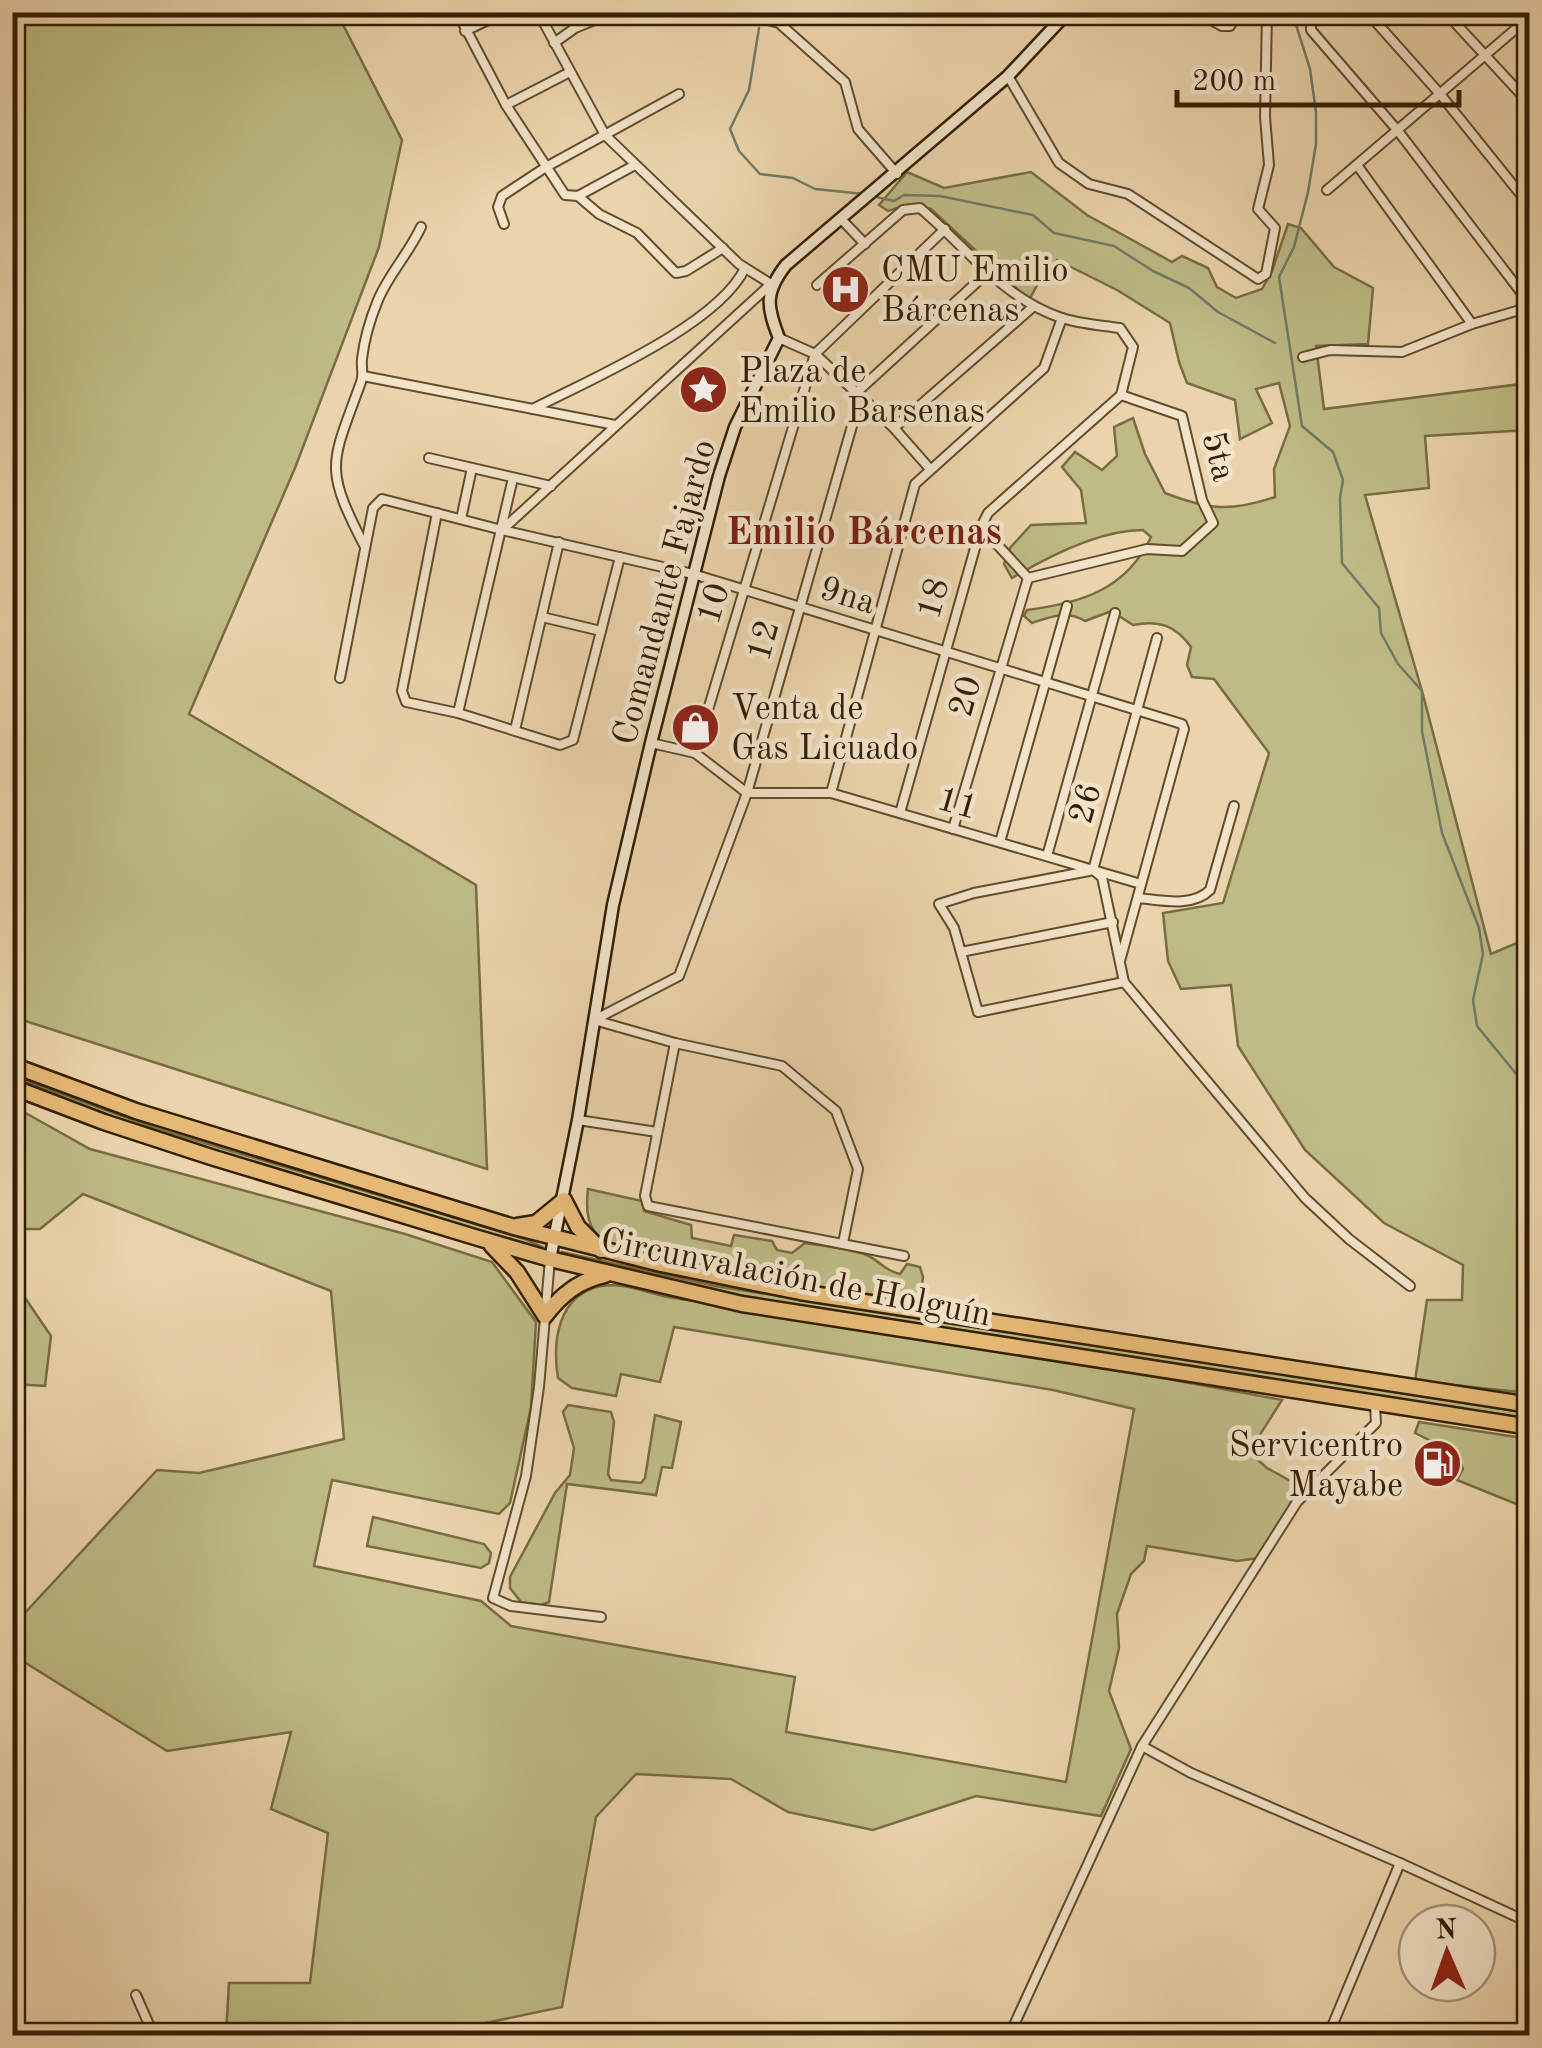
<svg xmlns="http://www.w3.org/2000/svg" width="1542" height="2048" viewBox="0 0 1542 2048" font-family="'Old Standard TT',serif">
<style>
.green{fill:#bebb85;stroke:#786c44;stroke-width:2.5}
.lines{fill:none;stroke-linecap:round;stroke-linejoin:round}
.stream{stroke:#707a67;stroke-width:2.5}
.street-casing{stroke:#614c2c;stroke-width:12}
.secondary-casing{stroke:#331e02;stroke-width:15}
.highway-casing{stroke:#331e02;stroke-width:19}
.street{stroke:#f2e3c9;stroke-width:8}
.secondary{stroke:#f2e3c9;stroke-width:10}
.highway{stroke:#e6ba76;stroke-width:14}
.labels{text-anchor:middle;stroke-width:9;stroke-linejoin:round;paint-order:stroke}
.poi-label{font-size:35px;fill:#331e02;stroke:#f2e3c9;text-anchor:start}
.street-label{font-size:35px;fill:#331e02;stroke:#f2e3c9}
.neighbourhood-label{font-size:38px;font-weight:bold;fill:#7a1f14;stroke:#f2e3c9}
</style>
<rect width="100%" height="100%" fill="#ebd4ac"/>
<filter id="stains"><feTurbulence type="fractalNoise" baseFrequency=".002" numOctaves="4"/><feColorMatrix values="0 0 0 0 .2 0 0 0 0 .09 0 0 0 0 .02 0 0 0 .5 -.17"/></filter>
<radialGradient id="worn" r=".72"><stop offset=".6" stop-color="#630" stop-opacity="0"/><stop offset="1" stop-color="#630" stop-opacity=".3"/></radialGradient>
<g class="green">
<polygon points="13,12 337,13 402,140 379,247 295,468 189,714 476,885 487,1169 13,1017"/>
<path d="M907,172L944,188L1031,172L1087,215L1172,262L1182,256L1208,268L1217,287L1236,298L1262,289L1272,271L1288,224L1301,228L1334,267L1373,288L1368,344L1316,346L1324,409L1529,383V430L1425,436L1429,488L1365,495L1422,691L1491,954L1524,940L1529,895V1393L1415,1381L1427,1300H1462L1463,1265L1384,1223L1305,1150L1238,1046L1231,985L1181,989L1168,961L1163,913L1223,903L1269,753L1214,679L1192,677L1187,665L1191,647C1175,625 1159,620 1133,625L1119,616L1117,609L1085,621C1067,610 1052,616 1032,623L1024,616L1027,610C1081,603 1126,590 1151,537L1143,530C1100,530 1049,556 1012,578L1004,564L1010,548L1031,525L1086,523L1081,490L1062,467L1075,452L1102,470L1117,456L1114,427L1133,418L1145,454L1165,493C1209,510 1230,512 1275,497L1274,469L1290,426L1279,383L1256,389L1272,423L1240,439L1235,400L1187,383L1179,362L1170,323L1117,290L1057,260L1040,280L1029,300L931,209L910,204L888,211L879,205Z"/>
<polygon points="12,1076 158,1129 525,1239 542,1247 537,1250 155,1134 13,1081"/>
<path d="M13,1106L90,1149L405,1234L492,1262L536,1322L531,1407L510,1503L499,1514L332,1480L314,1566L481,1601L511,1626L795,1677L786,1732L1066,1782L1134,1409L1053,1390L674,1327L660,1382L621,1374L616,1396L572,1388L558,1378C552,1341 558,1295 601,1286C624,1282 646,1293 668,1297C685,1300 703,1302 721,1304C909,1330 1095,1366 1282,1400L1249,1452L1267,1468L1305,1489L1294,1500L1258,1558L1237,1561L1147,1546L1144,1561L1131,1574L1117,1614L1119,1648L1109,1691L1131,1749L1101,1816L976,1796L873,1830L788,1812L731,1779L636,1774L596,1817L562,2007L428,2035L305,2036L302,2031L283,2035H226L229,1983H310L328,1833L271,1809L291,1732L167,1751L13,1655L12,1627L157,1470L199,1473L344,1439L331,1291L83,1194L40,1229H13Z"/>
<path d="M588,1189L642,1201L644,1211L691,1225L692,1238L731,1246L734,1235L772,1241L777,1250L792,1253L805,1243C824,1246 846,1248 864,1254C879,1259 884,1271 900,1274L907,1264L920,1267L923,1277L919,1307L631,1253C595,1239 583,1229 588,1189Z"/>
<polygon points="562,1252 715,1286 1529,1413 1529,1419 810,1308 682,1285 561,1255"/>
<polygon points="13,1280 51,1336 45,1386 13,1384"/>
<polygon points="568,1405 611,1412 614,1422 608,1474 611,1480 641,1483 645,1478 655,1415 681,1422 672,1468 662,1467 656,1495 567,1484 549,1602 541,1605 521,1602 510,1588 510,1577 555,1493 570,1475 574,1448 563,1412"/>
<polygon points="1419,1422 1529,1439 1529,1509 1457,1480 1463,1469 1457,1454 1415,1433"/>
<polygon points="373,1517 484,1544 491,1553 489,1563 481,1568 367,1546"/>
</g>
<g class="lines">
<g class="stream">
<polyline points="1292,12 1310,69 1316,112 1316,144 1308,192 1294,247 1279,277 1302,426 1333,452 1343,480 1340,498 1342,563 1379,608 1381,633 1398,664 1422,691 1422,731 1442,833 1479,928 1483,954 1473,1000 1477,1026 1530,1091"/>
<polyline points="759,28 749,90 730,129 739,151 760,174 793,178 815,189 864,194"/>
<polyline points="872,196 894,201 904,195 940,196 1033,215 1054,233 1114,246 1153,271 1189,288 1218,312 1275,343"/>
</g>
<defs>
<g id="street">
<polyline points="457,12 506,105 565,195 578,196 635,165"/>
<polyline points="738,12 779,23 845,82 858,129 897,174"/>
<polyline points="1196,12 1222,26 1230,26 1238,12"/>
<polyline points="1322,12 1311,24 1311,30 1398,131 1530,304"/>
<polyline points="1367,12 1440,94 1530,206"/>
<polyline points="1445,12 1530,104"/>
<polyline points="1523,12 1530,19"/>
<polyline points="465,31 505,12"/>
<polyline points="554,43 575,28 614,12"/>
<polyline points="1008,76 1059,163 1089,184 1128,194 1258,279 1266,274 1275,228 1258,209 1269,165 1265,117 1267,12"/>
<polyline points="506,105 570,72"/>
<polyline points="1357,165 1472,324"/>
<polyline points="1327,190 1518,27 1530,25"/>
<polyline points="578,196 599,214 637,233 676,273 686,271 723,248"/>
<polyline points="842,220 865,244"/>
<polyline points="504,224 498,207 502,196 546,167 679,94"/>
<path d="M817,285L903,210L920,208C964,245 1002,297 1059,317C1078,324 1100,325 1120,328L1133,347L1121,395"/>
<polyline points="779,338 815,354 894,428 930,469"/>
<polyline points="1303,357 1330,350 1402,352 1472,324 1530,307"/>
<polyline points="363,376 615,425"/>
<path d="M533,409C591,379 718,325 745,268"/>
<polyline points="894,428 1034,306"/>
<polyline points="429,458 551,486"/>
<polyline points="437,513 402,691 406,702 458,713 560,745 573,740 620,557"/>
<polyline points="461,519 472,468"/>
<polyline points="981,527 1028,578"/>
<polyline points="502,530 771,284 739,264 605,135 538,12"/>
<path d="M365,547C323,466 331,465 361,382C364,374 361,368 362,359C364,341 371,317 378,300C389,274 409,253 421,227"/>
<polyline points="1028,578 1147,549 1182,551 1213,523 1202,500 1182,416 1121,395"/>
<polyline points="542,617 601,631"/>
<polyline points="340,678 373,508 382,499 502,530 693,574 1182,724 1184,729 1120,961"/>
<polyline points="458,713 513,478"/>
<polyline points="515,730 559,542"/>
<polyline points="651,743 695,753 747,793 831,793 1141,884"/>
<polyline points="695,753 815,354 945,229"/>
<polyline points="831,793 915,484 1044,368 1062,318"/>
<polyline points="900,813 981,527 988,513 1121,395"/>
<polyline points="953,829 1028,578"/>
<polyline points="1000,842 1067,606"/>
<polyline points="1047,856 1115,613"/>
<polyline points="1093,870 1102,877 1124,982 1305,1198 1349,1239 1410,1286"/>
<polyline points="1093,870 1157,638"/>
<polyline points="1089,871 974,893 939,904 954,928 978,1012 1124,982"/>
<path d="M1138,898C1160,900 1192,908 1210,890L1234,806"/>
<polyline points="961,952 1113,922"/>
<polyline points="594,1020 679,976 747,793 856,412 856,393 988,272"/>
<polyline points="594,1020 675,1043 782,1066 836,1111 858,1169 843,1243"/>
<polyline points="675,1043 645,1196 648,1206 904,1256"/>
<polyline points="578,1120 657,1132"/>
<polyline points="550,1259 539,1387 526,1476 493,1598 511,1606 601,1617"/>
<polyline points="1142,1746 1191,1773 1400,1863 1530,1923"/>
<polyline points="136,1995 154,2036"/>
<polyline points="1009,2036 1142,1746 1297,1502 1376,1423 1375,1405"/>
<polyline points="1328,2036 1400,1863"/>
</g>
<path id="secondary" d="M550,1259L578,1120L613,905L651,743L719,476L735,427L779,338C767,307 764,293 786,265L1008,76L1068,12"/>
<g id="highway">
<polyline points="12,1065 136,1111 514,1227 661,1264 800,1292 1530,1405"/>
<polyline points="12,1087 104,1122 211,1157 478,1238 550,1259 742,1304 1530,1427"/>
<polyline points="517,1226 536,1223 564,1200 578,1227 601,1250"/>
<path d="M492,1246L517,1272L545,1316C561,1295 578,1281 605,1275"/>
</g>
</defs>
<use href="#street" class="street-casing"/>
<use href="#secondary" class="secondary-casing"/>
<use href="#highway" class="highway-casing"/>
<use href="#street" class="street"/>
<use href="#secondary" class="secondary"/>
<use href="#highway" class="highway"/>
</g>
<defs>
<symbol id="hospital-disc" viewBox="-11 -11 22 22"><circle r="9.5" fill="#8f2418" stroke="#f2e3c9"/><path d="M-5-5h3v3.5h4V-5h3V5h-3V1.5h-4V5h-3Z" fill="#fff"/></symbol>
<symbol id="sight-disc" viewBox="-11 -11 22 22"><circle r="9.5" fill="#8f2418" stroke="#f2e3c9"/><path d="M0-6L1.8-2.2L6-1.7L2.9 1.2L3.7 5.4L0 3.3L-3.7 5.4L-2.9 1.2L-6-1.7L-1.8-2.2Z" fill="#fff"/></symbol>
<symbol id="shop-disc" viewBox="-11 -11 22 22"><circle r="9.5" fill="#8f2418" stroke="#f2e3c9"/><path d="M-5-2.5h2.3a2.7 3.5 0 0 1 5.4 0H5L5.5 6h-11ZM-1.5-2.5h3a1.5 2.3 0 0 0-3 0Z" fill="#fff"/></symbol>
<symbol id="fuel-disc" viewBox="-11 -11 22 22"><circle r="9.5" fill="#8f2418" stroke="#f2e3c9"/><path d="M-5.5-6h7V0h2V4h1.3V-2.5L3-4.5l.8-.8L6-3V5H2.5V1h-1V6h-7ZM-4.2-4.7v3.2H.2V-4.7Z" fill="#fff"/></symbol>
</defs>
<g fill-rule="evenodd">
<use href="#hospital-disc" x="818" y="262" width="55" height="55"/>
<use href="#sight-disc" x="676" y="362" width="55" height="55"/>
<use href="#shop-disc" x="668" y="700" width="55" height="55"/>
<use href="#fuel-disc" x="1410" y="1436" width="55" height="55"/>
</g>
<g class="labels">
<g class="poi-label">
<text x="881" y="281">CMU Emilio<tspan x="881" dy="40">Bárcenas</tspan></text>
<text x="739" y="382">Plaza de<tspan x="739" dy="40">Emilio Barsenas</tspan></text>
<text x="731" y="719">Venta de<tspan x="731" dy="40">Gas Licuado</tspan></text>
<text x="1403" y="1456" text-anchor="end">Servicentro<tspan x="1403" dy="40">Mayabe</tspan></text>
</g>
<g class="street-label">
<text transform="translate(1220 456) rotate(76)" y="12">5ta</text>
<text transform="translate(663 592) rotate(-75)" y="12">Comandante Fajardo</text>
<text transform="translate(848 594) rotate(17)" y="12">9na</text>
<text transform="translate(932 598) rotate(-74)" y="12">18</text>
<text transform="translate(712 603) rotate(-73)" y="12">10</text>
<text transform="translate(762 640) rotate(-74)" y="12">12</text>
<text transform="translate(964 696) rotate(-74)" y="12">20</text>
<text transform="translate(958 802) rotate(16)" y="12">11</text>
<text transform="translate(1084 803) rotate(-74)" y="12">26</text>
<text transform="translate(796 1276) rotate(11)" y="12">Circunvalación de Holguín</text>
</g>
<g class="neighbourhood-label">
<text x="864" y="544">Emilio Bárcenas</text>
</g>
</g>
<rect width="1542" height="2048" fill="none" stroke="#ebd4ac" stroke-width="50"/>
<rect x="15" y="15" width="1512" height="2018" fill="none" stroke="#331e02" stroke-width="5"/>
<rect x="25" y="25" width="1492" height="1998" fill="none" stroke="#331e02" stroke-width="2.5"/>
<g transform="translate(1447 1953) rotate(358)"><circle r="48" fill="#f2e3c9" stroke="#a69479" stroke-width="2.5"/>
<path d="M0-8L18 38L0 25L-18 38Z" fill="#8f2418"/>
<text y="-15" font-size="28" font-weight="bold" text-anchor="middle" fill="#331e02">N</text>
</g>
<path d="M1177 90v15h282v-15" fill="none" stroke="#331e02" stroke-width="5"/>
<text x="1192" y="90" font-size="30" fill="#331e02" stroke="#f2e3c9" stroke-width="8" paint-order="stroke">200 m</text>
<rect width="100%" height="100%" filter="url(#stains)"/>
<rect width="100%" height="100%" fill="url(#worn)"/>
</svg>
